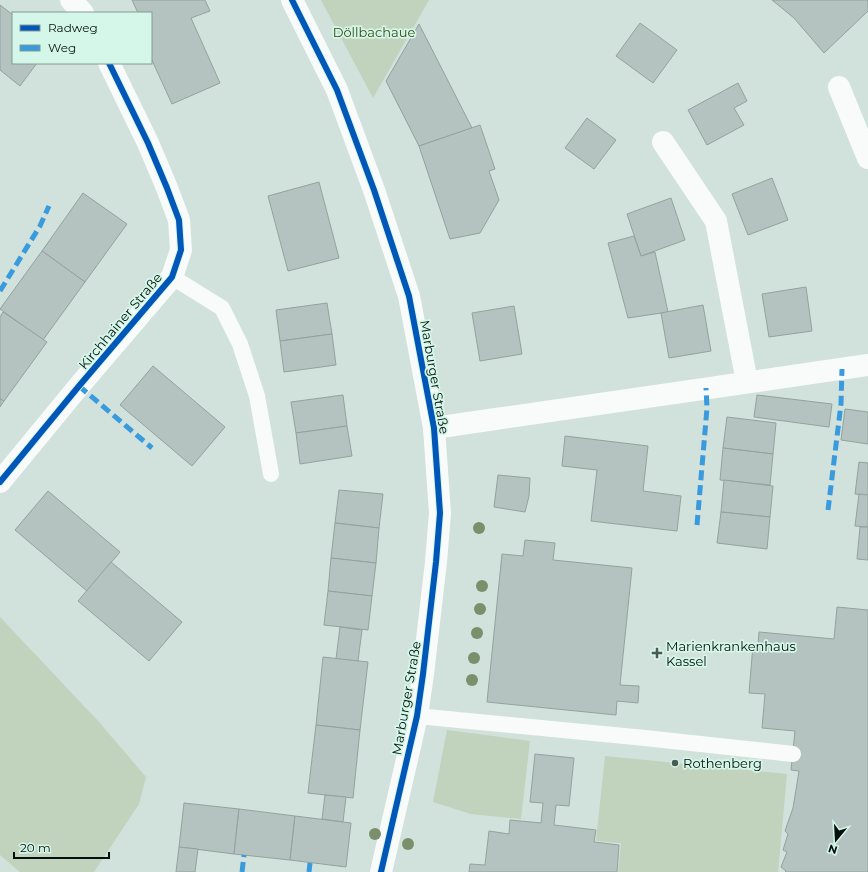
<svg xmlns="http://www.w3.org/2000/svg" width="868" height="872" viewBox="0 0 868 872" font-family="Montserrat,sans-serif">
<style>
.green{fill:#c1d2bd}
.building{fill:#b4c3c0;stroke:#92a29e}
.lines{fill:none;stroke-linecap:round;stroke-linejoin:round}
.service{stroke:#f8fbfa;stroke-width:16}
.minor{stroke:#f8fbfa;stroke-width:22}
.quiet{stroke:#399ade;stroke-width:5;stroke-dasharray:10 5;stroke-linecap:butt}
.cycleway-casing{stroke:#d5f7ea;stroke-width:8}
.cycleway{stroke:#0057b8;stroke-width:6}
.tree{fill:#7a8f6b}
.poi-dot{fill:#4c5a54;stroke:#d5f7ea;stroke-width:1.5}
.labels{text-anchor:middle;stroke-width:3.5;stroke-linejoin:round;paint-order:stroke}
.park-label{font-size:13px;fill:#334b0f;stroke:#d5f7ea}
.street-label{font-size:13px;fill:#05100c;stroke:#d5f7ea}
.poi-label{font-size:13px;fill:#05100c;stroke:#d5f7ea;text-anchor:start}
</style>
<rect width="100%" height="100%" fill="#d0e2db"/>
<g class="green">
<polygon points="321,0 429,0 373,98"/>
<polygon points="0,617 99,722 146,777 139,804 94,872 20,872 0,855"/>
<polygon points="447,730 530,741 521,819 471,814 433,802"/>
<polygon points="605,756 787,774 778,872 618,872 621,843 596,841"/>
</g>
<g class="building">
<polygon points="132,0 205,0 210,11 191,18 220,83 172,104 151,58 151,13 138,13"/>
<polygon points="772,0 868,0 868,11 824,53 794,18"/>
<polygon points="0,5 13,15 13,63 37,63 20,86 0,70"/>
<polygon points="640,23 677,50 653,83 616,56"/>
<polygon points="419,24 472,128 419,146 386,81"/>
<polygon points="738,83 747,101 734,108 744,125 707,145 688,110"/>
<polygon points="587,118 616,140 594,169 565,148"/>
<polygon points="480,125 495,169 489,171 499,200 480,233 450,239 419,146"/>
<polygon points="772,178 788,220 748,235 732,194"/>
<polygon points="319,182 339,258 288,271 268,196"/>
<polygon points="83,193 127,224 85,282 42,251"/>
<polygon points="671,198 685,240 641,256 627,214"/>
<polygon points="634,236 641,256 655,252 668,312 628,318 608,243"/>
<polygon points="42,251 85,282 43,340 0,309"/>
<polygon points="806,287 812,331 769,337 762,294"/>
<polygon points="327,303 332,334 280,341 276,310"/>
<polygon points="703,305 711,351 669,358 661,313"/>
<polygon points="514,306 522,354 480,361 472,313"/>
<polygon points="3,312 47,342 4,401 0,399 0,317"/>
<polygon points="332,334 336,365 284,372 280,341"/>
<polygon points="153,366 225,427 192,466 120,405"/>
<polygon points="343,395 347,426 296,433 291,402"/>
<polygon points="757,395 832,404 829,427 754,417"/>
<polygon points="0,399 4,401 0,407"/>
<polygon points="845,409 868,412 868,444 841,440"/>
<polygon points="727,417 776,423 773,454 723,448"/>
<polygon points="347,426 352,456 300,464 296,433"/>
<polygon points="565,436 648,446 643,491 681,496 677,531 591,521 597,470 562,466"/>
<polygon points="723,448 773,454 770,485 720,480"/>
<polygon points="859,462 868,463 868,495 855,494"/>
<polygon points="498,475 530,478 529,496 525,512 494,507"/>
<polygon points="724,480 773,486 770,517 721,512"/>
<polygon points="339,490 383,494 379,528 335,523"/>
<polygon points="48,491 120,552 87,591 15,530"/>
<polygon points="859,494 868,495 868,527 855,526"/>
<polygon points="721,512 770,517 767,549 717,543"/>
<polygon points="335,523 379,528 376,563 331,558"/>
<polygon points="860,527 868,527 868,560 857,559"/>
<polygon points="525,540 555,543 553,560 632,568 620,685 639,686 638,703 617,701 616,715 487,702 502,554 523,556"/>
<polygon points="331,558 376,563 372,596 328,591"/>
<polygon points="111,562 182,622 149,661 78,601"/>
<polygon points="328,591 372,596 368,630 324,625"/>
<polygon points="837,607 868,610 868,872 785,872 786,871 781,867 787,852 783,850 788,834 785,831 793,808 799,771 791,770 795,731 762,728 765,694 749,693 753,645 758,646 759,632 834,639"/>
<polygon points="340,627 362,630 358,661 336,659"/>
<polygon points="323,657 368,662 360,730 316,725"/>
<polygon points="316,725 360,730 353,798 308,793"/>
<polygon points="535,754 574,758 569,806 556,805 554,825 596,830 594,842 619,845 617,872 469,872 470,864 485,865 489,831 509,834 510,820 541,823 543,803 530,802"/>
<polygon points="325,795 346,797 343,822 322,819"/>
<polygon points="184,803 239,809 234,854 179,847"/>
<polygon points="239,809 295,816 290,860 234,854"/>
<polygon points="295,816 351,823 346,867 290,860"/>
<polygon points="179,847 198,849 195,872 176,872"/>
</g>
<g class="lines">
<g class="service">
<polyline points="172,277 222,308 240,344 257,396 271,474"/>
<polyline points="417,716 645,738 793,754"/>
</g>
<g class="minor">
<polyline points="71,0 83,13"/>
<polyline points="292,0 337,90 374,190 409,296 434,428 440,513 436,562 423,674 417,716 381,872"/>
<polyline points="839,87 868,158"/>
<polyline points="663,142 716,221 747,382"/>
<polyline points="434,428 868,365"/>
<polyline points="0,482 79,386 172,277 181,250 179,220 167,188 148,143 109,63"/>
</g>
<g class="quiet">
<polyline points="0,291 40,226 49,206"/>
<polyline points="79,386 152,448"/>
<polyline points="828,510 841,404 842,369"/>
<polyline points="697,525 707,408 706,388"/>
<polyline points="242,872 244,855"/>
<polyline points="309,872 310,863"/>
</g>
<defs>
<g id="cycleway">
<polyline points="292,0 337,90 374,190 409,296 434,428 440,513 436,562 423,674 417,716 381,872"/>
<polyline points="0,482 79,386 172,277 181,250 179,220 167,188 148,143 109,63"/>
</g>
</defs>
<use href="#cycleway" class="cycleway-casing"/>
<use href="#cycleway" class="cycleway"/>
</g>
<g class="tree">
<circle cx="479" cy="528" r="6"/>
<circle cx="482" cy="586" r="6"/>
<circle cx="480" cy="609" r="6"/>
<circle cx="477" cy="633" r="6"/>
<circle cx="474" cy="658" r="6"/>
<circle cx="472" cy="680" r="6"/>
<circle cx="375" cy="834" r="6"/>
<circle cx="408" cy="844" r="6"/>
</g>
<g class="poi-dot">
<path d="M655 647h4v4h4v4h-4v4h-4v-4h-4v-4h4z"/>
<circle cx="675" cy="763" r="4"/>
</g>
<g class="labels">
<g class="park-label">
<text x="374" y="37">Döllbachaue</text>
</g>
<g class="street-label">
<text transform="translate(120 321) rotate(-50)" y="5">Kirchhainer Straße</text>
<text transform="translate(435 377) rotate(80)" y="5">Marburger Straße</text>
<text transform="translate(406 698) rotate(-80)" y="5">Marburger Straße</text>
</g>
<g class="poi-label">
<text x="666" y="651">Marienkrankenhaus<tspan x="666" dy="15">Kassel</tspan></text>
<text x="683" y="768">Rothenberg</text>
</g>
</g>
<rect x="12" y="12" width="140" height="52" fill="#d5f7ea" stroke="#829b91"/>
<rect x="20" y="25" width="20" height="6" fill="#0057b8" stroke="#829b91"/>
<text x="48" y="32" font-size="12" fill="#05100c">Radweg</text>
<rect x="20" y="45" width="20" height="6" fill="#399ade" stroke="#829b91"/>
<text x="48" y="52" font-size="12" fill="#05100c">Weg</text>
<g transform="translate(836 840) rotate(198)" stroke="#d5f7ea" stroke-width="3" paint-order="stroke">
<path d="M0-3L7 15L0 10L-7 15Z" fill="#05100c"/>
<text y="-6" font-size="11" font-weight="bold" text-anchor="middle" fill="#05100c">N</text>
</g>
<path d="M14 852v6h95v-6" fill="none" stroke="#05100c" stroke-width="2"/>
<text x="20" y="852" font-size="12" fill="#05100c" stroke="#d5f7ea" stroke-width="3" paint-order="stroke">20 m</text>
</svg>
